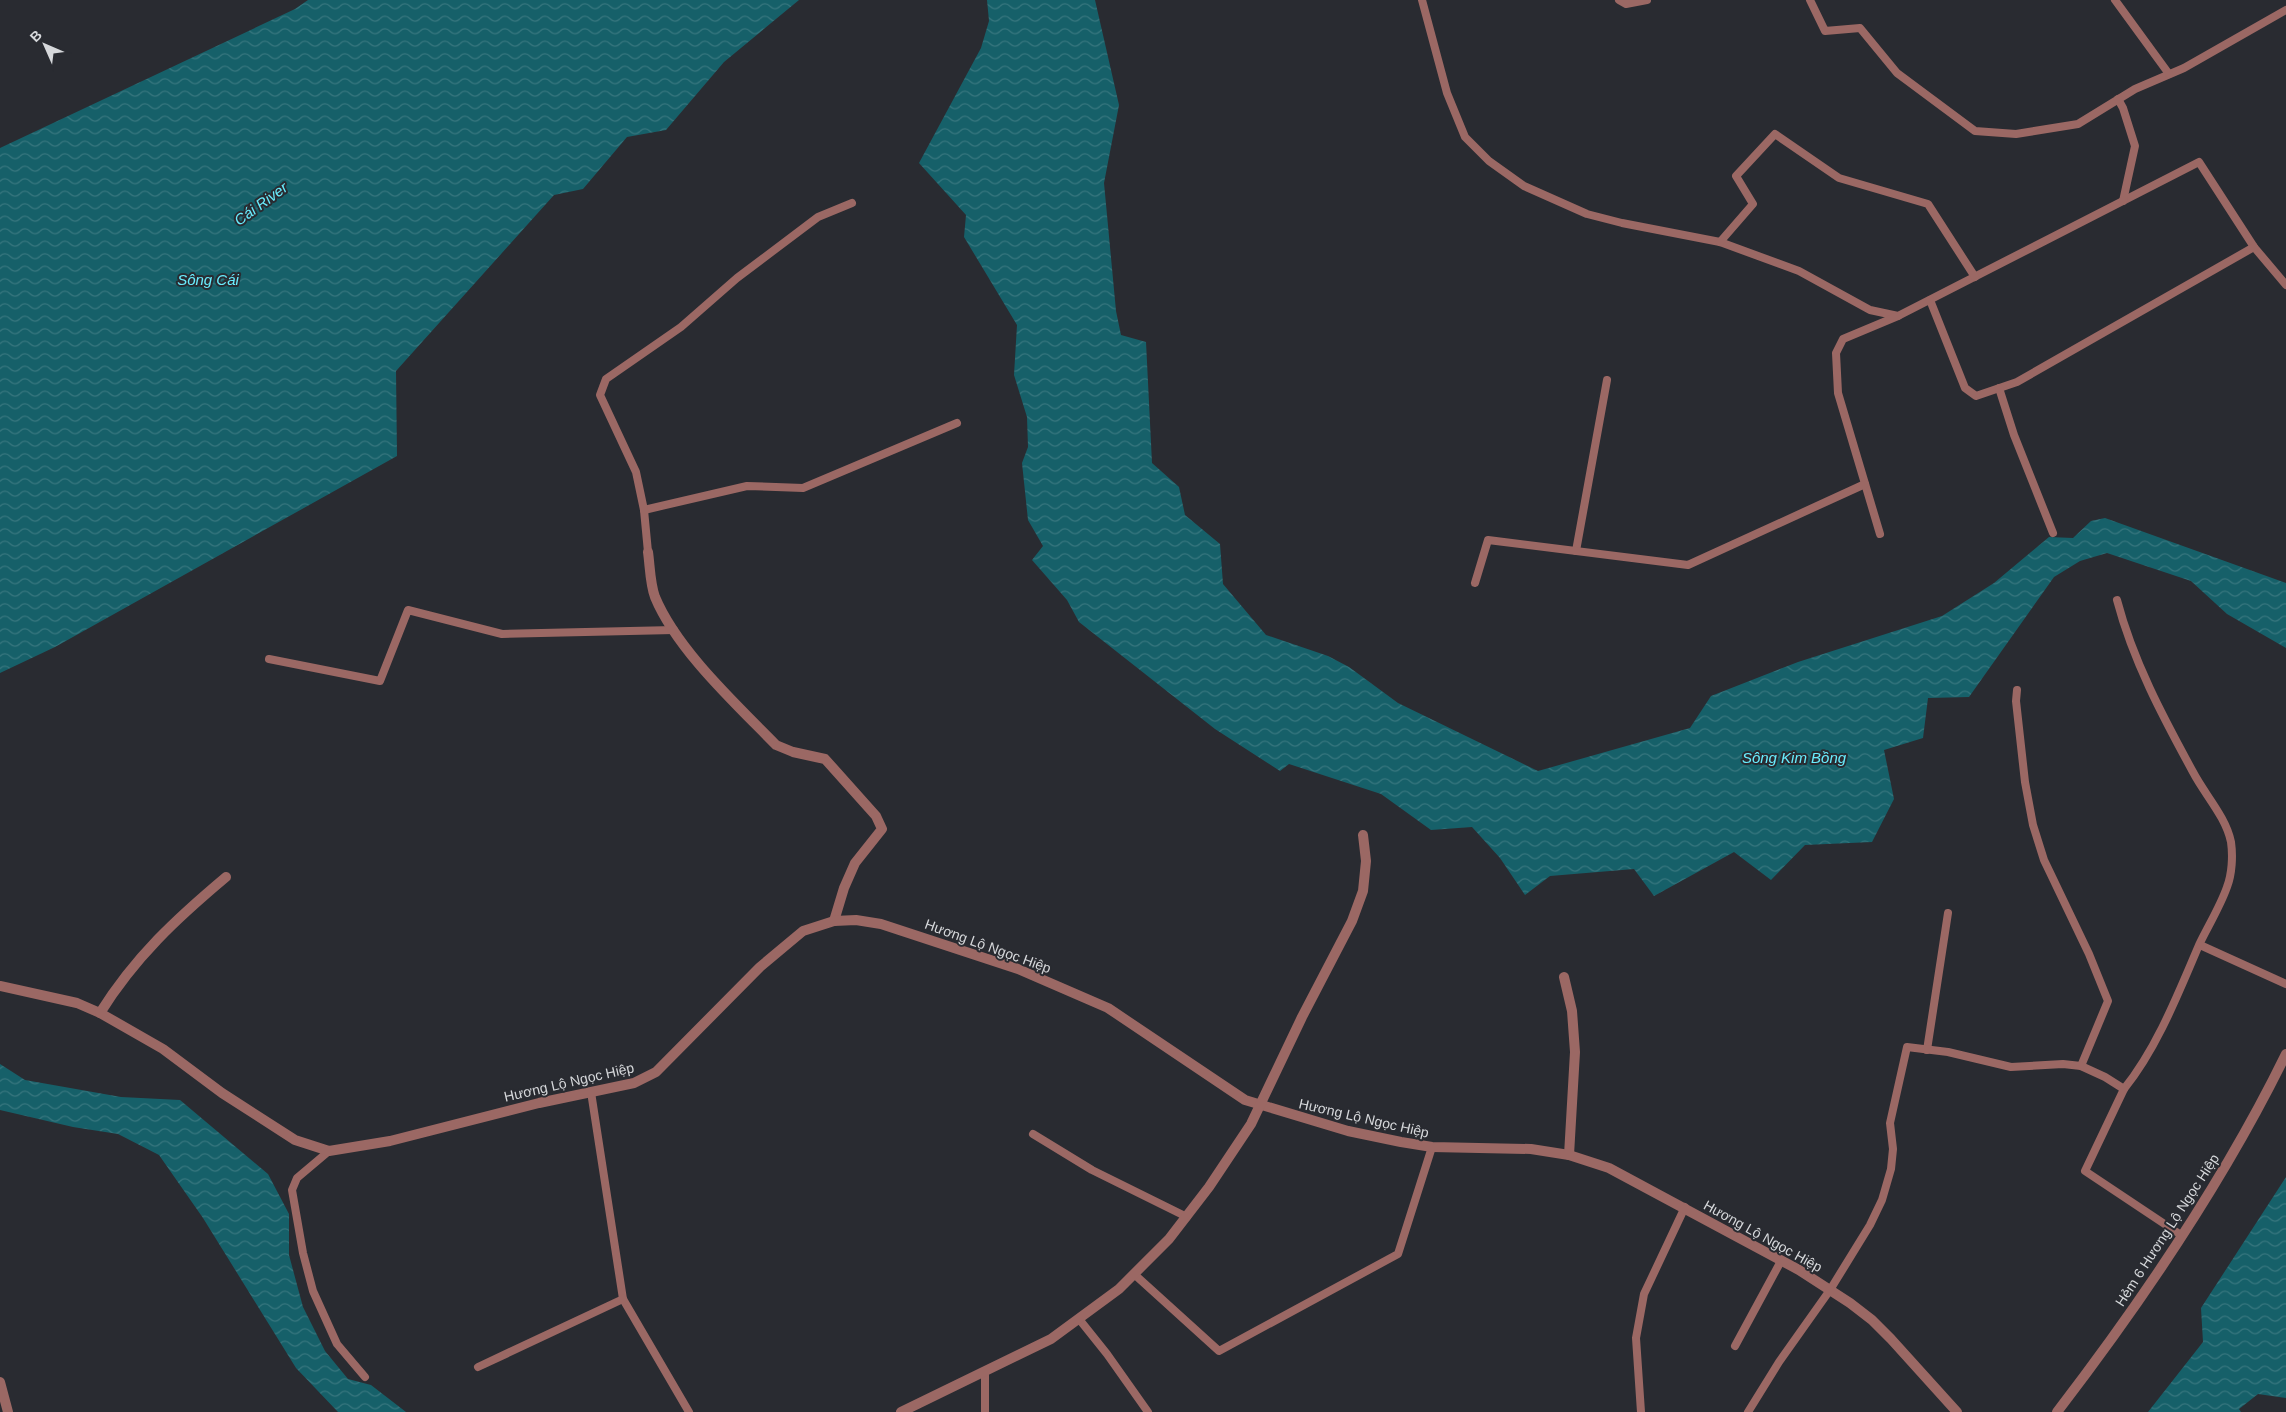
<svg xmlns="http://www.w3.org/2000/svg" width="2286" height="1412" viewBox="0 0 2286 1412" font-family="Arial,sans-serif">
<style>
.water{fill:url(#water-waves)}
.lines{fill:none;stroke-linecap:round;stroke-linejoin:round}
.lane{stroke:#9b6864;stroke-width:8}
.street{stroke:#9b6864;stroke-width:10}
.labels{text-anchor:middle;stroke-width:4;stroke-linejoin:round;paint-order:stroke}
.street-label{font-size:14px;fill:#d6d8db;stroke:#292b31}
.water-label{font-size:15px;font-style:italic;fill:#69edfe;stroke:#292b31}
</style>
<defs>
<pattern id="water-waves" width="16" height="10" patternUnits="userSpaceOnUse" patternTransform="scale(1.25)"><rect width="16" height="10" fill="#166069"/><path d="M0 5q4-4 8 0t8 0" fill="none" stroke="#37767e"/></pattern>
</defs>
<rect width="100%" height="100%" fill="#292b31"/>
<g class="water">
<polygon points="308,0 799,0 724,62 666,130 627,137 583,189 554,195 396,371 397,456 55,647 0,673 0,148 295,9"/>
<polygon points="987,0 1095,0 1119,105 1104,183 1116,311 1121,335 1146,342 1152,463 1179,487 1185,515 1220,544 1223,584 1266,635 1328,656 1349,667 1398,703 1538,771 1690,728 1711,696 1798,662 1942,616 1994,583 2049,537 2073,538 2091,521 2105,518 2286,583 2286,648 2227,614 2191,581 2107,553 2080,561 2054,577 1969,697 1928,698 1923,738 1884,750 1894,799 1872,842 1805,845 1771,880 1734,852 1654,896 1634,869 1550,876 1525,895 1500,858 1472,827 1431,830 1381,794 1289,764 1280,771 1215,729 1079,622 1067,600 1032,560 1043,546 1028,520 1022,463 1028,447 1027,417 1014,375 1017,325 964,237 966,215 919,163 981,48 989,21"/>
<polygon points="0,1064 25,1080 121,1097 180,1100 268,1174 289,1214 289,1255 303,1307 325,1351 348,1379 371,1385 406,1412 338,1412 296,1368 203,1218 159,1155 118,1134 73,1127 0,1110"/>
<polygon points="2286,1177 2286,1398 2258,1394 2239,1409 2241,1412 2148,1412 2203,1342 2201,1308"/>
</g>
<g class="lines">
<g class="lane">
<polyline points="1422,0 1447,93 1465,137 1489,161 1524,186 1587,214 1622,223 1720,242 1799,271 1870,310 1898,316 2199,162 2254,247 2286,285"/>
<polyline points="1619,0 1626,4 1647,0"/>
<polyline points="1810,0 1825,31 1860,28 1897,73 1975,131 2016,134 2078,124 2135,89 2184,68 2286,10"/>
<polyline points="2115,0 2169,74"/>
<polyline points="2118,99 2123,108 2135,146 2123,201"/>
<polyline points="1720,242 1753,204 1736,176 1775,134 1839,178 1928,204 1975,277"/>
<polyline points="1930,300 1965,388 1976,396 2017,382 2254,247"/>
<polyline points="1999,388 2014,435 2053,533"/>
<polyline points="644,510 747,486 803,488 957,423"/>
<polyline points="1880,534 1838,393 1836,353 1843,339 1898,316"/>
<polyline points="1576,551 1607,380"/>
<polyline points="648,552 644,510 636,472 600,395 606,379 681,327 737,278 818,217 852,203"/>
<polyline points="1475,583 1488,540 1688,565 1865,484"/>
<path d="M2117,600C2133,661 2163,717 2193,772C2205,795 2226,817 2231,842C2233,856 2232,874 2227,887C2220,907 2208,926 2199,945C2178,994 2157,1048 2124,1089"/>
<polyline points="269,659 380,681 408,610 502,634 674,630"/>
<polyline points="2017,690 2016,701 2025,782 2033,825 2044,860 2089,954 2108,1001 2081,1066"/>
<polyline points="2200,945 2286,984"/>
<polyline points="1927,1050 1948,913"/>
<polyline points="591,1092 623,1299 689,1412"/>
<polyline points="1033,1134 1092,1170 1187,1217"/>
<polyline points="329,1151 297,1178 292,1190 303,1253 313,1291 337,1344 365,1377"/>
<polyline points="1134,1274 1219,1351 1398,1254 1432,1147"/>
<polyline points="1079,1319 1107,1354 1148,1412"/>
<polyline points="1735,1346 1781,1261"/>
<polyline points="478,1367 623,1299"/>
<polyline points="985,1412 985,1372"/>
<polyline points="1641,1412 1636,1338 1644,1294 1685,1207"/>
<polyline points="1748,1412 1779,1362 1830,1290 1870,1225 1882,1200 1891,1169 1893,1149 1890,1123 1907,1047 1948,1052 2011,1067 2063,1064 2081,1066 2105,1077 2124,1089 2085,1171 2181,1235"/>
</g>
<g class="street">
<path d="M648,552C650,566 650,584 655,597C677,650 736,704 776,745L793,752L825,759L876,816L882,829L855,863L844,888L834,921"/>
<polyline points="1564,977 1572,1011 1575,1052 1569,1155"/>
<polyline points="0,986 77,1003 100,1013 163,1049 222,1093 295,1140 329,1151 390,1141 539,1103 634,1083 656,1072 760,967 803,931 834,921 856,920 881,924 1018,969 1108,1008 1245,1100 1348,1131 1401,1142 1432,1147 1531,1149 1569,1155 1609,1168 1799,1270 1850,1303 1872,1320 1891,1339 1957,1412"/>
<path d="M100,1013C135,957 176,919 226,877"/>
<polyline points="0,1382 8,1412"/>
<polyline points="901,1412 1051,1339 1119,1289 1169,1239 1209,1187 1251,1124 1302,1017 1352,921 1363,891 1366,861 1363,835"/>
<path d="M2057,1412C2143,1300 2224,1181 2286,1054"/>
</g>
</g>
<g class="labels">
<g class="street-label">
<text transform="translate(988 946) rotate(20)" y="5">Hương Lộ Ngọc Hiệp</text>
<text transform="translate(569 1082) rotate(-13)" y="5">Hương Lộ Ngọc Hiệp</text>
<text transform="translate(1364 1118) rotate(13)" y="5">Hương Lộ Ngọc Hiệp</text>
<text transform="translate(2167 1230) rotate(-57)" y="5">Hẻm 6 Hương Lộ Ngọc Hiệp</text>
<text transform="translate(1763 1236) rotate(29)" y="5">Hương Lộ Ngọc Hiệp</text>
</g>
<g class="water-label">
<text transform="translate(261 204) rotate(-36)" y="5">Cái River</text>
<text x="208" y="285">Sông Cái</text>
<text x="1794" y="763">Sông Kim Bồng</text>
</g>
</g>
<g transform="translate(45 45) rotate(315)" stroke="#292b31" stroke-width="4" paint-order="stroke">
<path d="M0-4L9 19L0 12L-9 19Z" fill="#d6d8db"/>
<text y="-8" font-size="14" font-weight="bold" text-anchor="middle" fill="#d6d8db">B</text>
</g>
</svg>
